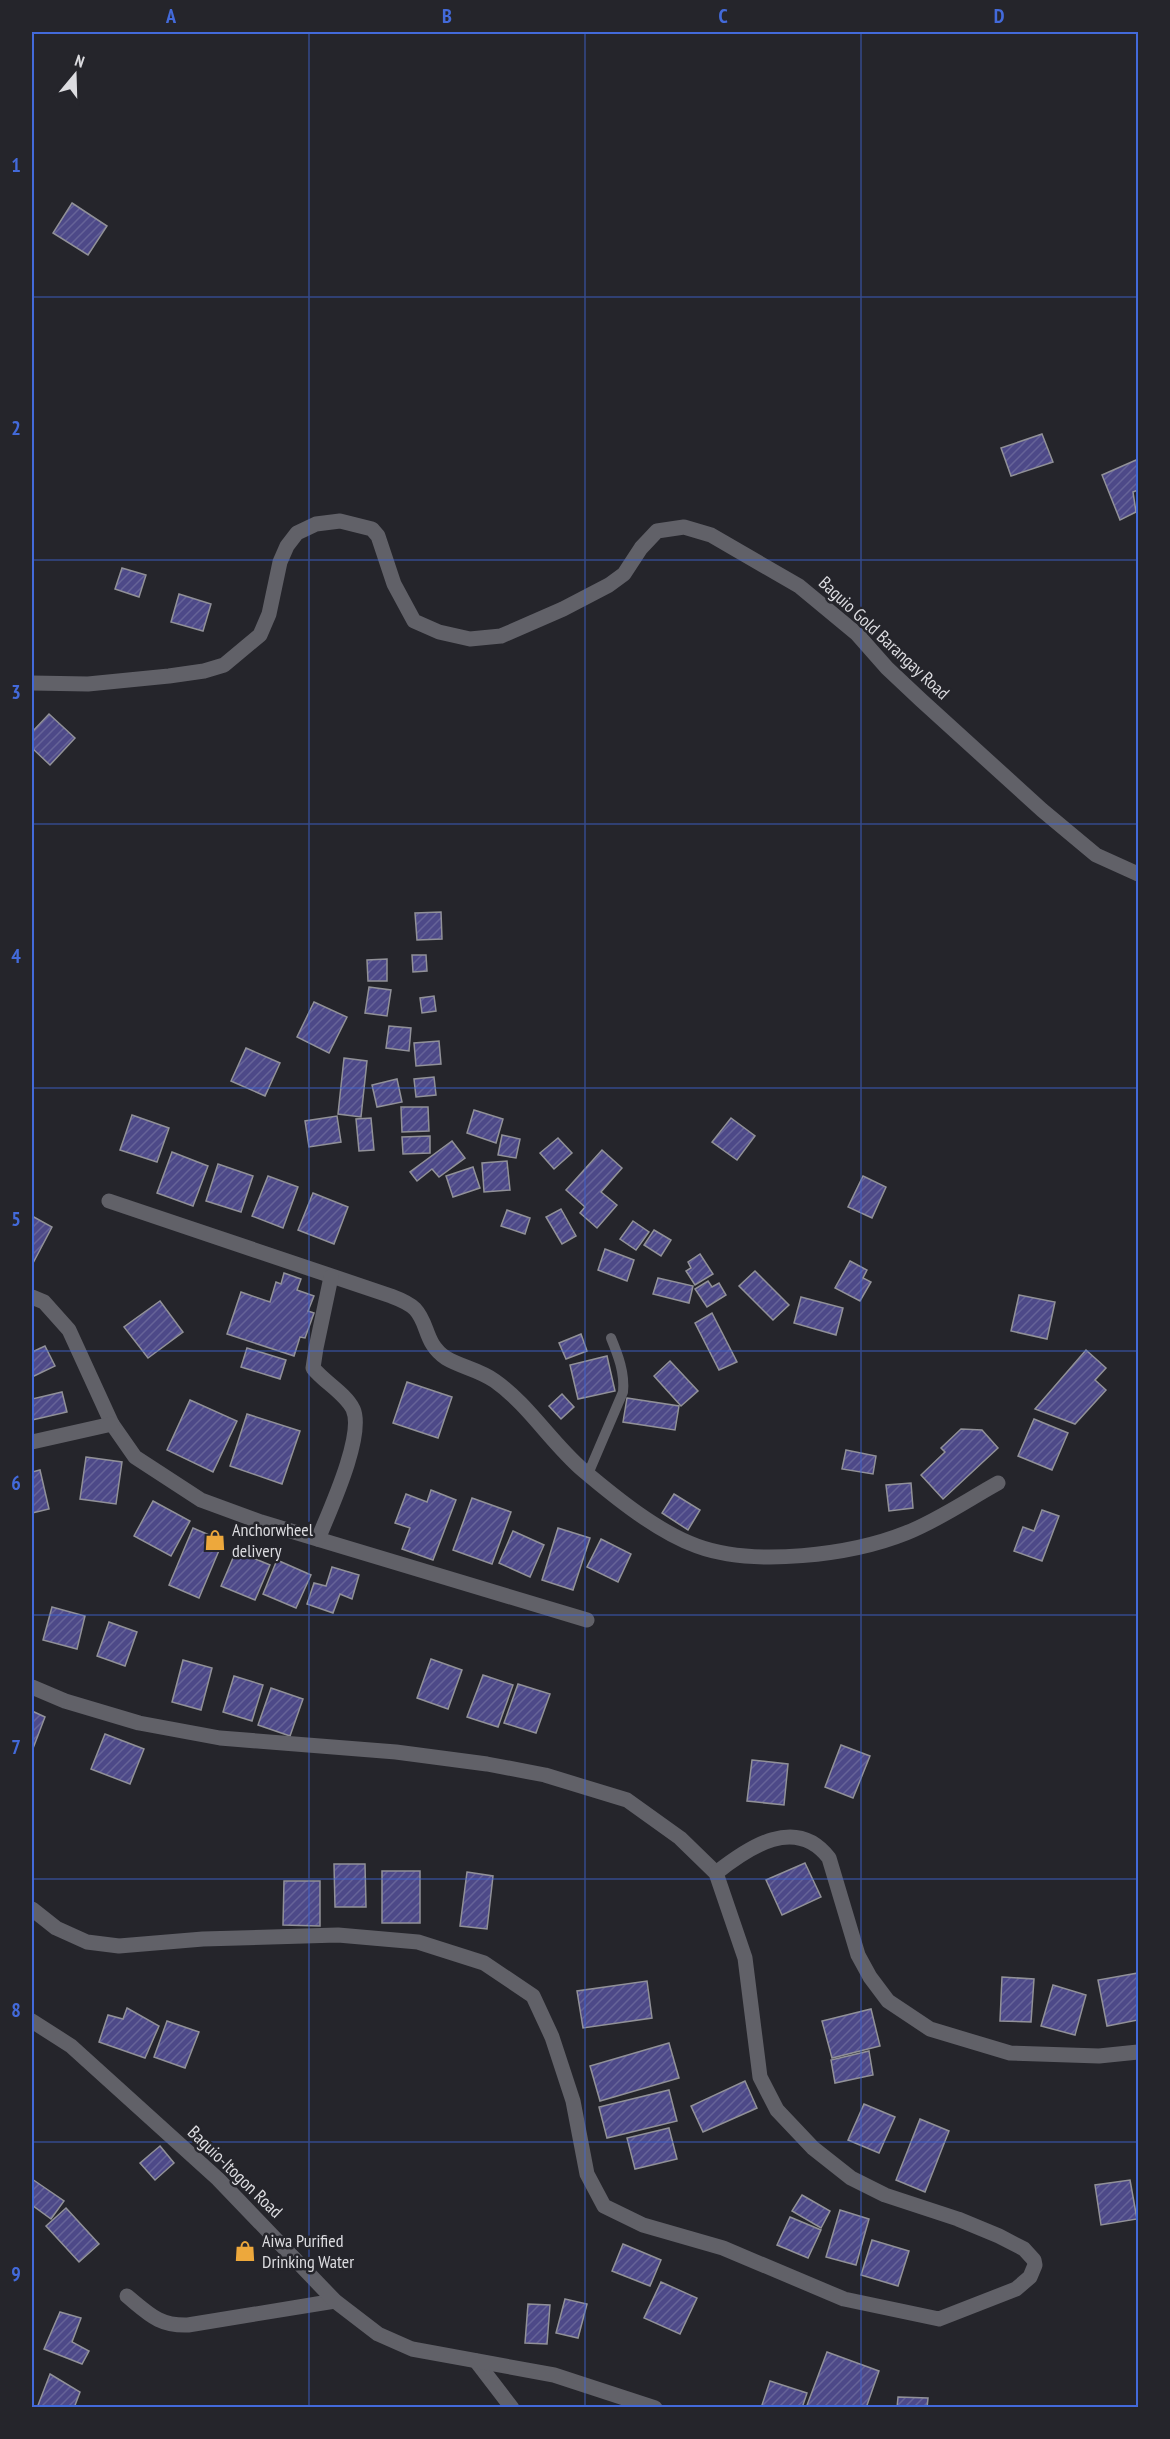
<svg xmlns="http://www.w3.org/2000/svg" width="1170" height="2439" viewBox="0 0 1170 2439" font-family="'PT Sans Narrow',sans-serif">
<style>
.building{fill:url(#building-hatch);stroke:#919198;stroke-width:1.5}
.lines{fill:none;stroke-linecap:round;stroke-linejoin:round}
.lane{stroke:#616168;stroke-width:10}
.street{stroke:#616168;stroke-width:15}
.secondary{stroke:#616168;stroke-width:15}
.grid{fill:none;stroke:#436ada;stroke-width:1.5;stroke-opacity:0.55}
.labels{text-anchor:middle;stroke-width:5;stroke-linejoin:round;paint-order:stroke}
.street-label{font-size:18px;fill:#dcdce0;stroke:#25252b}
.poi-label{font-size:18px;fill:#dcdce0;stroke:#25252b;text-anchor:start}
.neatline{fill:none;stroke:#436ada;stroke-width:2}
.grid-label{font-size:20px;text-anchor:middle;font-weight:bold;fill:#436ada}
</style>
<defs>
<pattern id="building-hatch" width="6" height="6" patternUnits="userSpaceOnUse" patternTransform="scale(1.5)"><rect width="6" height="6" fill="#4d4988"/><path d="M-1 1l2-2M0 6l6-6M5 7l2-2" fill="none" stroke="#666398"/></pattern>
</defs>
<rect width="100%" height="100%" fill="#25252b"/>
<g class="building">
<polygon points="72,203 107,226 88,255 53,233"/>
<polygon points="1042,434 1053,462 1011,476 1001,448"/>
<polygon points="1136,460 1138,464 1138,490 1133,492 1136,512 1120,520 1102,475"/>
<polygon points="122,568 146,575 139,597 115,589"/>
<polygon points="179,594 211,604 203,631 171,622"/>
<polygon points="49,714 75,738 50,765 32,748 32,732"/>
<polygon points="441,912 442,939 417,940 415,913"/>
<polygon points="412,955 426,955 427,971 413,972"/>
<polygon points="387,959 387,981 368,981 367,960"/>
<polygon points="369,987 391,990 387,1016 365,1013"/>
<polygon points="434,996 436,1011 422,1013 420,998"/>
<polygon points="314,1002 347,1017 329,1053 297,1037"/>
<polygon points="389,1026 411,1028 409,1051 386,1048"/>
<polygon points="439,1041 441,1064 416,1066 414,1043"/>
<polygon points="246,1048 280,1063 265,1096 231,1081"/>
<polygon points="344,1058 367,1061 361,1117 338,1114"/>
<polygon points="434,1077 436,1095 416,1097 414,1079"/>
<polygon points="397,1079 402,1102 377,1107 372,1085"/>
<polygon points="401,1107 428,1107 429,1131 402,1132"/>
<polygon points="474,1110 503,1119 496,1143 467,1133"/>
<polygon points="132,1115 169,1128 157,1162 120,1150"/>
<polygon points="337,1116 341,1142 309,1147 305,1121"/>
<polygon points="371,1118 374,1150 359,1151 356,1119"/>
<polygon points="731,1118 755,1136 737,1160 712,1142"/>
<polygon points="502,1135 520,1139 516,1158 498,1155"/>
<polygon points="430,1136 430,1153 403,1154 402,1137"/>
<polygon points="558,1138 572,1153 554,1169 540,1153"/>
<polygon points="452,1141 465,1158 439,1177 432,1169 417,1181 410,1172"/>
<polygon points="602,1150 622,1168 601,1192 617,1205 597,1228 580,1213 585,1207 566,1190"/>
<polygon points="172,1152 208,1166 193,1206 157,1193"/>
<polygon points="507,1161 510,1190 484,1192 482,1163"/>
<polygon points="218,1164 253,1176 241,1212 206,1201"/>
<polygon points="473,1167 480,1188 453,1197 446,1176"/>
<polygon points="268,1176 298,1187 283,1228 252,1216"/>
<polygon points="863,1176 886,1187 872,1218 848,1207"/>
<polygon points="313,1193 348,1207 334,1244 298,1230"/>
<polygon points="561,1209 576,1236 562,1244 546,1217"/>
<polygon points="507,1210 530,1218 525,1234 501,1226"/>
<polygon points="32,1216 52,1227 32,1265"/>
<polygon points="633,1221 649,1232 636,1250 620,1239"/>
<polygon points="654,1230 671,1240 661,1256 644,1245"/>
<polygon points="605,1249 634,1260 627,1281 598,1270"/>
<polygon points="700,1254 713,1274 695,1285 686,1271 691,1268 688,1262"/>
<polygon points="850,1261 867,1270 863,1278 871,1282 860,1301 835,1288"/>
<polygon points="755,1271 789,1305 773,1320 739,1286"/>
<polygon points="284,1273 301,1279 297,1290 314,1296 308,1311 314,1313 305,1338 300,1337 294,1356 227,1334 241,1292 270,1302 276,1282 281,1284"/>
<polygon points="658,1278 693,1286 689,1303 653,1294"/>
<polygon points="708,1281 712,1287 719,1283 726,1295 707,1307 695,1289"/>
<polygon points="1019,1295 1055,1302 1047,1339 1011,1331"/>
<polygon points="801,1297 843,1308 836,1335 794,1323"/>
<polygon points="160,1301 183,1332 148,1358 124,1327"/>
<polygon points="712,1313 737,1362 719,1370 695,1323"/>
<polygon points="581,1334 587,1351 566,1359 559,1343"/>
<polygon points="45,1346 55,1366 32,1377 32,1352"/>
<polygon points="247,1348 286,1360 280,1379 241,1367"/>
<polygon points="1086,1350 1106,1368 1095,1380 1106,1390 1075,1424 1035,1409"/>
<polygon points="607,1356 615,1391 578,1399 570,1365"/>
<polygon points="670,1361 698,1391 681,1406 654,1376"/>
<polygon points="407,1382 452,1397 438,1438 393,1423"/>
<polygon points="62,1392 67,1412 32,1420 32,1399"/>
<polygon points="562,1394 574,1407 561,1419 549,1406"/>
<polygon points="627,1398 679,1406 675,1430 623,1422"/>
<polygon points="190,1400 237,1421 213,1472 167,1450"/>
<polygon points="247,1414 300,1431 282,1484 230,1466"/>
<polygon points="1034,1419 1068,1433 1052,1470 1018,1456"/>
<polygon points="961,1429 982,1430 998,1448 943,1499 921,1475 945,1452 941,1448"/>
<polygon points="846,1450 876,1456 873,1474 842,1469"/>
<polygon points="86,1457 122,1462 116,1504 80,1499"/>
<polygon points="40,1470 49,1509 32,1513 32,1472"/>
<polygon points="911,1483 913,1508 889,1511 886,1485"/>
<polygon points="431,1490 456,1500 433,1560 402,1549 410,1528 395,1523 406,1494 427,1502"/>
<polygon points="674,1494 700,1510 688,1530 662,1513"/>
<polygon points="472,1498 511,1512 492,1564 453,1550"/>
<polygon points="153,1501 190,1521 171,1556 134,1536"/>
<polygon points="1042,1510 1059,1516 1042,1561 1014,1551 1023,1527 1034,1531"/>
<polygon points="193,1528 223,1541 199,1598 169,1585"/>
<polygon points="558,1528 590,1538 573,1590 542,1580"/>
<polygon points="513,1531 544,1545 530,1577 499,1563"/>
<polygon points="601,1539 631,1554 618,1582 587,1567"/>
<polygon points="236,1551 270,1565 255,1600 221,1586"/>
<polygon points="277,1560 311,1575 296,1608 263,1594"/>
<polygon points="332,1567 359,1575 352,1599 340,1594 333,1613 307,1604 314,1583 326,1586"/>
<polygon points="52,1607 85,1616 77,1649 43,1640"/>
<polygon points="109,1622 137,1632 125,1666 97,1656"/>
<polygon points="431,1659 462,1670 448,1709 417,1698"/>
<polygon points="183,1660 212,1668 201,1710 172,1702"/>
<polygon points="483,1675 513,1685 498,1727 467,1717"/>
<polygon points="234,1676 263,1685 252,1721 223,1712"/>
<polygon points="518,1684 550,1694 536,1733 504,1723"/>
<polygon points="271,1688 303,1699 290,1736 258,1725"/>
<polygon points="32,1711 45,1717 32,1751"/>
<polygon points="105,1734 144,1749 130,1784 91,1769"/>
<polygon points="841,1745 870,1756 853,1798 825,1787"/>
<polygon points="752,1760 788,1764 784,1805 747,1801"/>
<polygon points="805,1863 821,1897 782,1915 766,1880"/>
<polygon points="334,1864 365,1864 366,1907 335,1907"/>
<rect x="382" y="1871" width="38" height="52"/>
<polygon points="467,1872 493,1876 487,1929 460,1926"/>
<polygon points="284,1881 320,1881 320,1926 283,1925"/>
<polygon points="1138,1973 1138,2020 1107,2026 1098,1980"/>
<polygon points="1002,1977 1034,1979 1031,2022 1000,2021"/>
<polygon points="647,1981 652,2018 583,2028 577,1991"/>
<polygon points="1053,1985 1086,1995 1075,2035 1041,2026"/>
<polygon points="127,2008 159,2026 145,2058 99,2042 108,2015 123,2019"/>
<polygon points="871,2009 880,2046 832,2058 822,2021"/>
<polygon points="167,2021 199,2032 185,2068 154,2057"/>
<polygon points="669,2043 679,2078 600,2101 590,2066"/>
<polygon points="869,2051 873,2075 835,2083 831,2060"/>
<polygon points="745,2081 757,2108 703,2132 691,2106"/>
<polygon points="669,2090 677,2121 607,2138 599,2107"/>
<polygon points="864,2104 895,2117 879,2153 848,2140"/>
<polygon points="920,2119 949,2131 925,2192 896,2180"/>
<polygon points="669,2128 677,2159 635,2169 627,2138"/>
<polygon points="160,2146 174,2163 155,2180 140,2163"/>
<polygon points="32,2179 64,2201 51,2219 32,2205"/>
<polygon points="1130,2180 1137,2219 1101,2225 1095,2185"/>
<polygon points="802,2195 830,2211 821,2228 792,2211"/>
<polygon points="66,2208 99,2244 79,2262 46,2226"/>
<polygon points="840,2210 869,2219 856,2265 826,2257"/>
<polygon points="790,2217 821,2230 808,2258 777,2245"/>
<polygon points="872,2240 909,2251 898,2286 861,2275"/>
<polygon points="623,2244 661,2260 650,2286 612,2271"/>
<polygon points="661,2282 697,2298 680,2334 644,2318"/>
<polygon points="565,2299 587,2304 578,2338 556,2333"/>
<polygon points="528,2304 550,2305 547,2344 525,2343"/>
<polygon points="60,2312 81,2318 72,2342 89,2351 82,2364 44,2349"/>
<polygon points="827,2352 879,2371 866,2408 806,2408"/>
<polygon points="50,2374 80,2392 74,2408 37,2408"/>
<polygon points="770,2381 807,2393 802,2408 761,2408"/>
<polygon points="898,2397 928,2398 927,2408 897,2408"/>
</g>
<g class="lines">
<path class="lane" d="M588,1474L623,1392C625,1373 618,1355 611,1338"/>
<g class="street">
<path d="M109,1201L391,1296C399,1299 409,1303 415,1309C429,1324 424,1343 446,1358C461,1367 480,1370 495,1381C529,1405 552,1444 584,1471C616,1498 658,1532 697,1546C754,1567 851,1555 906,1533C937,1521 969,1499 998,1483"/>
<polyline points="32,1297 44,1302 69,1330 112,1424 135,1457 201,1500 261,1522 587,1620"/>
<polyline points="32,1442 112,1424"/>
<path d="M318,1539C329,1512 365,1435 353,1409C345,1393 324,1382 313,1368L316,1348L331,1277"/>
<polyline points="32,1687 65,1701 139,1723 220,1738 396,1752 487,1764 545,1775 627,1800 680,1838 716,1873 745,1958 760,2077 777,2110 813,2148 851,2178 885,2195 958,2219 999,2236 1024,2249 1034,2260 1035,2265 1030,2277 1016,2289 939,2319 844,2299 723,2248 643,2225 604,2206 587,2174 573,2101 552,2037 533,1996 484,1963 418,1942 338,1935 203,1939 119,1946 87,1942 56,1928 32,1909"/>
<path d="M716,1873C749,1847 796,1815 829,1858L858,1955L870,1977L888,2001L930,2029L1010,2053L1099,2056L1138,2052"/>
<path d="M127,2296C149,2314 159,2326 188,2325L335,2301"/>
<polyline points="476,2361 512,2408"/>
</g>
<g class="secondary">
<polyline points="32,683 88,684 169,676 204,671 224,665 260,635 269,614 280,562 287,546 297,533 316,524 340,521 372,529 378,536 394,584 414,621 439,632 470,639 501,636 563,609 609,585 624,574 641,548 657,531 684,527 711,535 799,586 857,634 887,668 921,700 1042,810 1096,855 1138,874"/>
<polyline points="32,2021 71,2046 218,2179 335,2301 378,2334 412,2349 554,2375 655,2408"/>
</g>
</g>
<path class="grid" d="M309,32V2408M585,32V2408M861,32V2408M32,297H1138M32,560H1138M32,824H1138M32,1088H1138M32,1351H1138M32,1615H1138M32,1879H1138M32,2142H1138"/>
<defs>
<symbol id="shop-bare" viewBox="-9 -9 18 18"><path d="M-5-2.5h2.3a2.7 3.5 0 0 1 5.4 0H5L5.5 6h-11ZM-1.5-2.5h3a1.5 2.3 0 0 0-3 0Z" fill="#eda83c" stroke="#25252b" stroke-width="2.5" paint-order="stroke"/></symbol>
</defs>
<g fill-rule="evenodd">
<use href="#shop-bare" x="200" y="1525" width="30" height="30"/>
<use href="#shop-bare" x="230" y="2236" width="30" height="30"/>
</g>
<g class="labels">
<g class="street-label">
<text transform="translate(884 638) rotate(43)" y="6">Baguio Gold Barangay Road</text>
<text transform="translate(235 2172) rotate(44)" y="6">Baguio-Itogon Road</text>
</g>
<g class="poi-label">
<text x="232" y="1536">Anchorwheel<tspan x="232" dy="21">delivery</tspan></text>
<text x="262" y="2247">Aiwa Purified<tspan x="262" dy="21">Drinking Water</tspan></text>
</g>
</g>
<rect width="1170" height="2439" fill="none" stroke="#25252b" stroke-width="66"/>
<g transform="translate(75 75) rotate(19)" stroke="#25252b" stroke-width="4.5" paint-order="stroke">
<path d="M0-4.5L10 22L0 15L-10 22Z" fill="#dcdce0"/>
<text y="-9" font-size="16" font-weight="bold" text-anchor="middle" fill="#dcdce0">N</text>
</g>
<rect x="33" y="33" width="1104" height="2373" class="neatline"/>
<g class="grid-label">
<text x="171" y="23">A</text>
<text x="447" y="23">B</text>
<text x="723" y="23">C</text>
<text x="999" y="23">D</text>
<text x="16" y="172">1</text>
<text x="16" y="435">2</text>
<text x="16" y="699">3</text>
<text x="16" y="963">4</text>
<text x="16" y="1226">5</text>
<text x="16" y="1490">6</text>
<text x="16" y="1754">7</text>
<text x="16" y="2017">8</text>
<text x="16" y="2281">9</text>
</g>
</svg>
